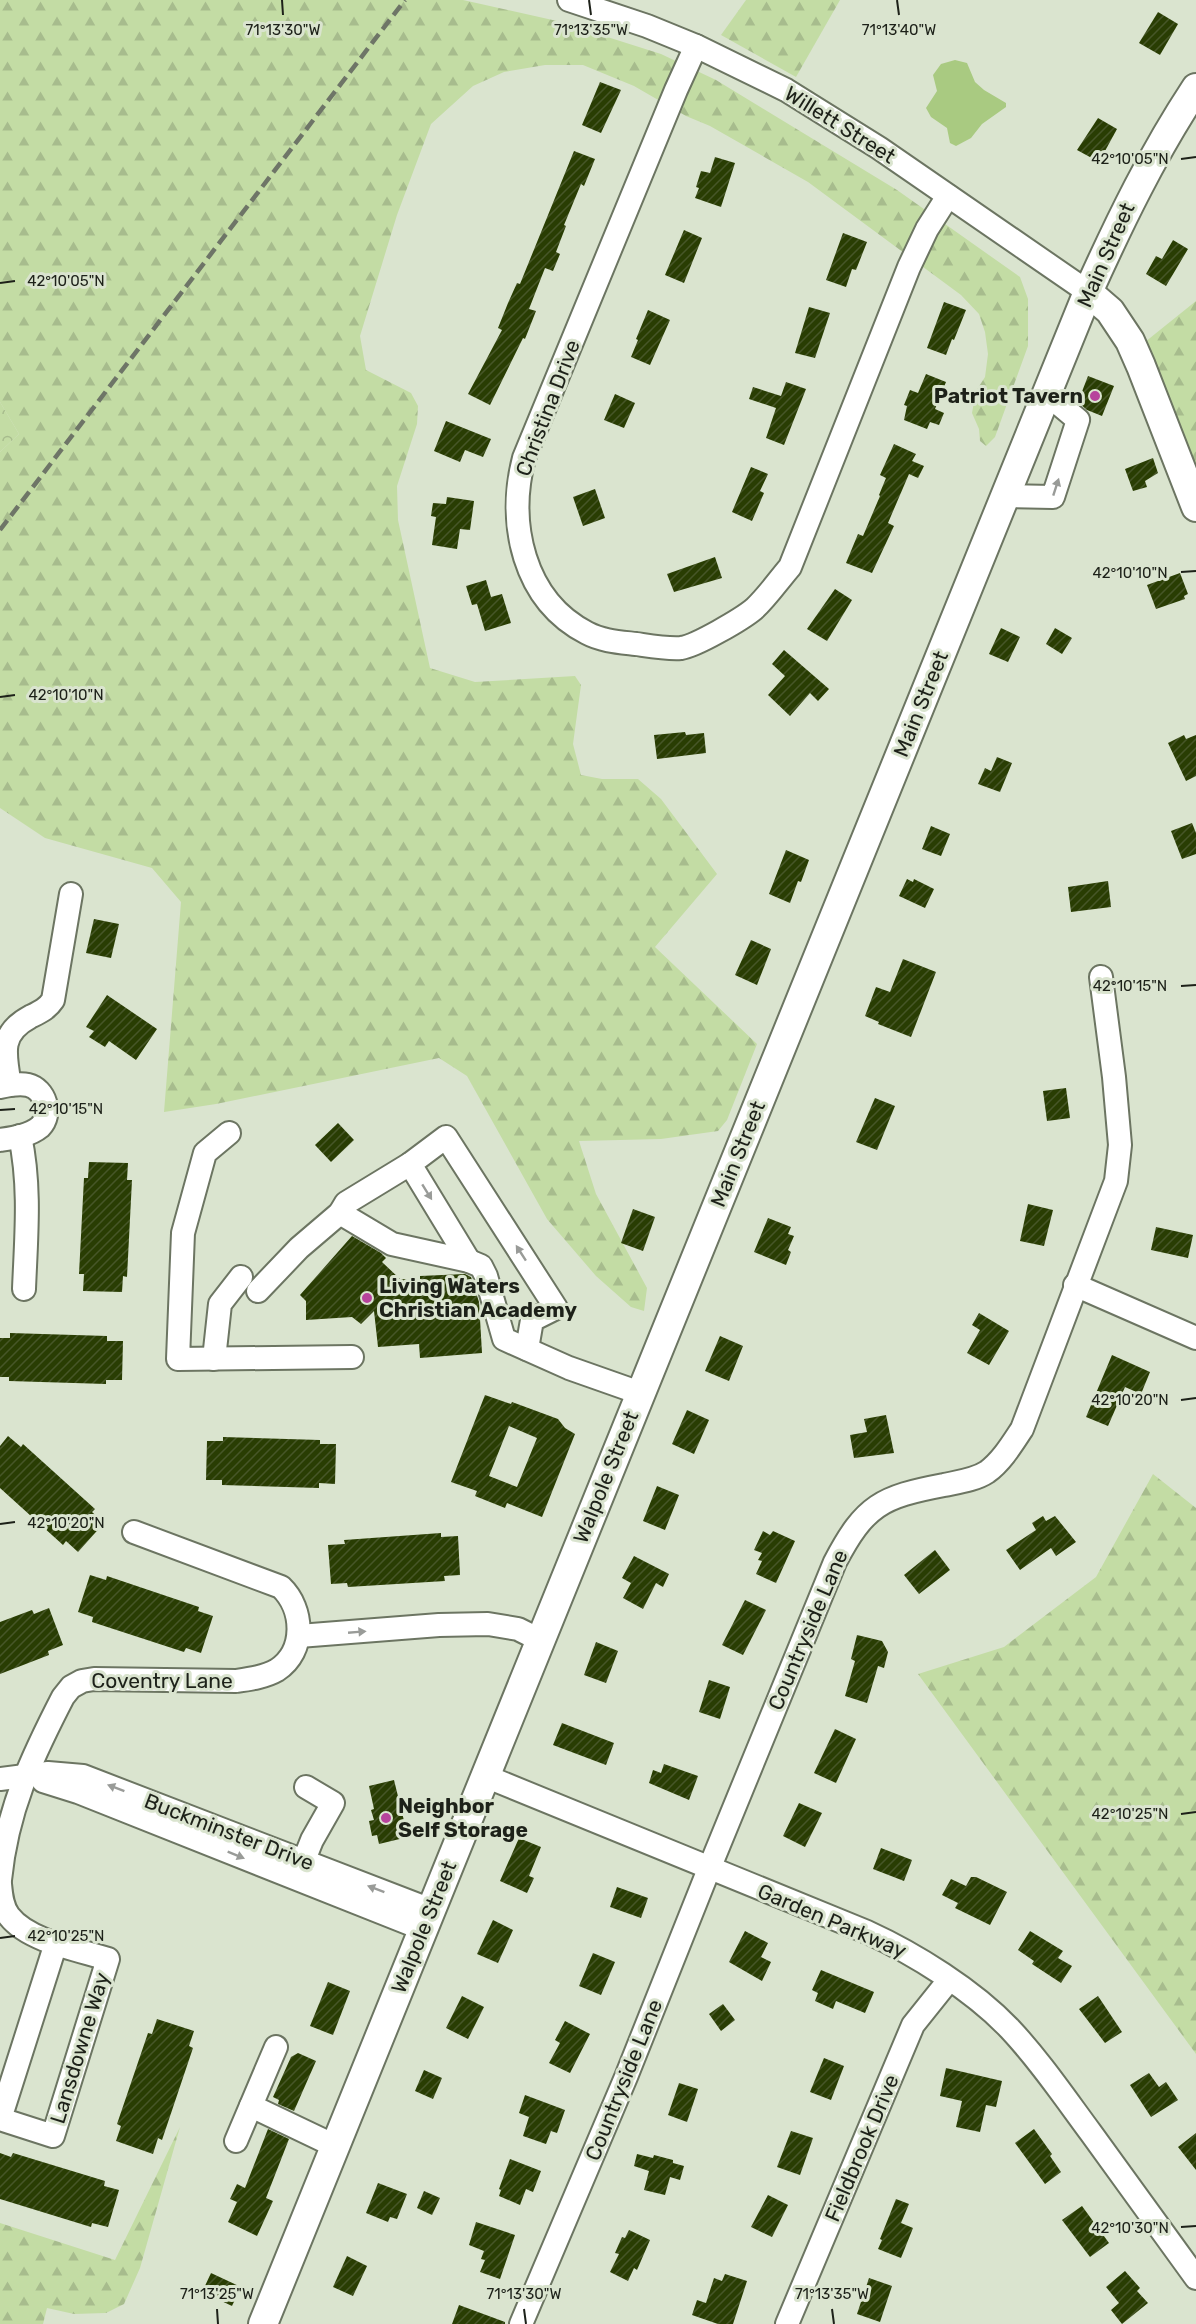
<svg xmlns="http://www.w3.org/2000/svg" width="1196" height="2324" viewBox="0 0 1196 2324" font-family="Rubik,sans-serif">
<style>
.forest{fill:url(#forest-firs)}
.park{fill:url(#park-crowns)}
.water{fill:#a9ca81}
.building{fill:url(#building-hatch);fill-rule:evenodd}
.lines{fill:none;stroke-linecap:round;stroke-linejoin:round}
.minor-casing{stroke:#6c7562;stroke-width:26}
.major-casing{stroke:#6c7562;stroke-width:32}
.minor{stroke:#fff;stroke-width:22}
.major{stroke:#fff;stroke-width:28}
.rail{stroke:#6e7567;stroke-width:4.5;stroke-dasharray:12 6;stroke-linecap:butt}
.oneway{fill:#999b98}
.ticks{fill:none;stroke:#1d2119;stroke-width:2}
.poi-dot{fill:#b7439c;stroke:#dae4cf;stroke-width:2}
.labels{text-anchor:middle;stroke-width:6;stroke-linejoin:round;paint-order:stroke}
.street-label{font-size:21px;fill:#1d2119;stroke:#dae4cf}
.poi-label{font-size:21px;font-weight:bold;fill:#1d2119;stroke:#dae4cf;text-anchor:start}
.ticks-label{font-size:15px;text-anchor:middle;fill:#1d2119;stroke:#dae4cf;stroke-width:6;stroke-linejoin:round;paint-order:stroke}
</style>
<defs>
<pattern id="forest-firs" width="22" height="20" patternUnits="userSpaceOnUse" patternTransform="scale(1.5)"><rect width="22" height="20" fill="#c3dca4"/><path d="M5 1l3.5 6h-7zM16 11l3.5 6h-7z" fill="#a7bc8d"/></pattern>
<pattern id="park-crowns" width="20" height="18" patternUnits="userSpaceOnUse" patternTransform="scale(1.5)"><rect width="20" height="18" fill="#c3dca4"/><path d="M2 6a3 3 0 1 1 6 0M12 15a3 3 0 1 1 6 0" fill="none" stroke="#a7bc8d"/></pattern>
<pattern id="building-hatch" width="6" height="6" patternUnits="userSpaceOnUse" patternTransform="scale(1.5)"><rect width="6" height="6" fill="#293d03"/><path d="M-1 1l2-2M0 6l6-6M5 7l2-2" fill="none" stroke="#465628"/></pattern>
</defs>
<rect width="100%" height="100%" fill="#dae4cf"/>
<g class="forest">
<polygon points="0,0 463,0 557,21 661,54 716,80 897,190 1020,277 1028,299 1028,346 995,437 986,446 980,441 979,429 972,413 976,391 985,377 988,354 985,332 979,314 961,295 808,182 710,126 686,116 634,86 583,65 545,65 504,72 473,86 431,124 397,215 360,336 366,370 411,393 418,406 417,424 397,486 398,520 430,668 475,682 575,676 581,685 573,744 581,775 602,779 638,779 661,799 717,874 655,947 757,1044 727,1120 718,1131 661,1139 579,1141 596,1194 647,1288 644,1311 631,1307 596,1276 547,1219 467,1076 439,1058 216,1104 164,1112 181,902 152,868 45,838 0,808 0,452 19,434 0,402"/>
<polygon points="746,0 840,0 796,77 721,35"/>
<polygon points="1196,301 1196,469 1145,342"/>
<polygon points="1153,1474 1196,1508 1196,2054 918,1674 1004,1647 1096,1577"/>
<polygon points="180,2127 140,2268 124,2304 106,2313 74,2314 47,2308 43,2324 0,2324 0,2223 115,2260"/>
</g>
<polygon class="park" points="0,402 19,434 0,452"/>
<polygon class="water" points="955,60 967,63 975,82 984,90 1006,103 1006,107 982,124 971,138 956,146 950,143 947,128 931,117 926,108 937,91 933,75 941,64"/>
<g class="building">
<polygon points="1158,12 1178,24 1160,55 1139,43"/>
<polygon points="600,82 621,90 601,133 582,125"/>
<polygon points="1098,118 1117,129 1099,162 1077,150"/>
<polygon points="574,151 595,159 584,186 581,184 564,225 566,226 556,252 560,254 553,271 545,268 529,309 536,311 525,339 523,338 490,405 468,394 502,330 498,328 508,303 517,283 520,284"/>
<polygon points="715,157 735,163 721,207 695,198 699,188 696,187 701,171 710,173"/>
<polygon points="684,230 702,238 684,283 665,275"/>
<polygon points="843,233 867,242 856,270 852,269 846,287 826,280"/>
<polygon points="1173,240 1188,249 1166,286 1146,274 1156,256 1162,259"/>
<polygon points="944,302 966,310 954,340 952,339 946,355 927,348"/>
<polygon points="809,307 830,313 815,358 795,353"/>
<polygon points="648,310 670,320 650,365 631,357 638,340 636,339"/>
<polygon points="926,374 946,382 935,409 944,413 939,425 930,422 927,429 904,420 907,406 904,405 910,390 918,393"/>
<polygon points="1088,376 1114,386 1102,416 1087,410 1078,402"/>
<polygon points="786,382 806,389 784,445 766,438 776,408 749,399 753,387 781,396"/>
<polygon points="615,394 635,403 624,428 604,420"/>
<polygon points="446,421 491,439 483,457 465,450 460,462 434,451"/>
<polygon points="894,444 916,454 912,461 924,466 918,478 909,474 888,523 894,526 872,573 846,563 858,534 863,536 880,496 879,495 886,478 880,475"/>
<polygon points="1153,458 1158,473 1145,481 1147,487 1133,491 1125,469"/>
<polygon points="751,467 768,474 760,491 764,493 752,521 732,512"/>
<polygon points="595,489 605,518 583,526 573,497"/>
<polygon points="447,497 474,501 470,530 460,529 457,549 432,545 436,517 431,516 433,503 446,504"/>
<polygon points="715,557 722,578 674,592 667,574"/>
<polygon points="1180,573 1188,594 1184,596 1185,599 1156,609 1147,585"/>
<polygon points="486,580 491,597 502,594 511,623 485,631 477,604 472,605 466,586"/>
<polygon points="835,589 852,600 827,641 807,629"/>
<polygon points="1001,628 1020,637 1008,662 989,654"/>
<polygon points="1055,628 1072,638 1062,654 1046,644"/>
<polygon points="784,650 829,689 818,701 810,693 790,716 768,695 785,676 772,664"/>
<polygon points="685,732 686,735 704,733 706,753 657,759 654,735"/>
<polygon points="1184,735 1186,739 1196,735 1196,776 1186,781 1168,743"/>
<polygon points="997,757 1012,763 1000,792 978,784 985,768 991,771"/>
<polygon points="1192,823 1196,833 1196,854 1182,859 1171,831"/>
<polygon points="931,826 950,834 941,856 922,849"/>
<polygon points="786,850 809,860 801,882 798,881 790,903 769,894"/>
<polygon points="907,879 913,882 914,879 934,889 925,908 899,896"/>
<polygon points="1108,881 1111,907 1071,912 1068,887"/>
<polygon points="94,919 119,924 111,958 86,953"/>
<polygon points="751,940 771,949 757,985 735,975"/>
<polygon points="903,959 936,972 911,1037 878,1024 879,1022 865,1016 876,987 890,992"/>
<polygon points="107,995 157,1029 136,1060 109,1041 105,1047 89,1037 94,1031 86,1027"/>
<polygon points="1066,1088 1070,1118 1047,1121 1043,1091"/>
<polygon points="875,1098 895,1106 877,1150 856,1142"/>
<polygon points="338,1123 354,1140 331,1162 315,1145"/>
<polygon points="89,1162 128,1163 127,1180 132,1180 127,1277 123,1276 122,1292 83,1291 84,1274 79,1274 84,1178 88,1178"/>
<polygon points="1028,1204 1053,1210 1044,1246 1020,1241"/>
<polygon points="633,1209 655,1217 643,1251 621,1243"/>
<polygon points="768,1218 791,1227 788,1234 794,1236 788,1250 791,1252 786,1265 754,1252"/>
<polygon points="1156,1227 1193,1235 1188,1258 1151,1250"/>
<polygon points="352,1236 381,1253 386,1258 382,1262 400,1279 420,1279 420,1276 465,1274 471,1277 479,1302 482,1353 420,1358 419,1344 378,1347 374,1311 361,1324 352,1317 306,1320 306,1301 300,1295"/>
<polygon points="979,1313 1009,1331 989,1365 967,1353 980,1330 972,1325"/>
<polygon points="10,1333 107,1336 107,1341 123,1341 122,1380 106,1380 106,1384 9,1381 9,1377 0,1377 0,1338 10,1338"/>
<polygon points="720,1336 743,1346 729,1381 705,1371"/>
<polygon points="1112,1355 1150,1372 1141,1394 1125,1387 1108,1426 1086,1417"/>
<path d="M485,1395L511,1404L512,1402L558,1419L565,1428L575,1434L542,1517L507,1503L505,1508L475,1496L477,1491L451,1482ZM509,1426L537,1438L517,1487L489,1476Z"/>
<polygon points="687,1410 709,1420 694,1454 672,1444"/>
<polygon points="886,1415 894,1453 854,1458 850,1435 867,1432 864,1419"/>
<polygon points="8,1436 21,1447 23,1444 95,1509 92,1512 104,1523 78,1552 66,1541 63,1545 0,1488 0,1446"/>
<polygon points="223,1437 320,1440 320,1444 336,1444 335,1484 319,1483 319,1488 222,1485 222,1480 206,1480 207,1441 223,1441"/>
<polygon points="657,1486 679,1495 665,1530 643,1521"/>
<polygon points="1043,1516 1046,1521 1055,1516 1076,1542 1056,1556 1051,1548 1020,1570 1006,1550 1036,1530 1032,1523"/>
<polygon points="763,1531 770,1535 773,1531 795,1541 776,1583 756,1574 762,1561 758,1560 762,1553 754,1550"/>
<polygon points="441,1533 441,1537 458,1536 460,1575 444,1576 445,1581 348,1587 347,1583 331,1584 328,1545 345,1544 344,1540"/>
<polygon points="935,1550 950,1570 919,1594 904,1575"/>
<polygon points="634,1556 669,1574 663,1587 656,1583 643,1609 623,1598 631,1583 622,1578"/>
<polygon points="90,1575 106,1580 107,1576 199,1607 198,1611 213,1616 201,1653 186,1648 184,1652 92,1622 93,1617 78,1612"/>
<polygon points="745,1600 766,1610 743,1655 722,1645"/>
<polygon points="49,1608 63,1645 48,1651 49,1655 0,1674 0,1622 32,1610 34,1614"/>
<polygon points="857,1635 882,1641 888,1652 884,1668 878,1666 867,1703 845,1696 855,1661 851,1659"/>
<polygon points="596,1642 618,1651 606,1683 584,1675"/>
<polygon points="709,1680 730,1687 720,1719 699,1712"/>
<polygon points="562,1723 614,1743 606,1765 553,1745"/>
<polygon points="835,1729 856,1739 836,1783 814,1773"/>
<polygon points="664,1764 698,1776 689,1800 649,1783 653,1770 661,1773"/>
<polygon points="394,1780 408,1837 379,1844 377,1835 372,1836 369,1821 374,1820 371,1810 374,1809 369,1786"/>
<polygon points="799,1803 822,1813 805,1847 783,1836"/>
<polygon points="519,1838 541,1847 529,1876 534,1878 527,1893 500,1881"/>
<polygon points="881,1848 912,1860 904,1881 873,1869"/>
<polygon points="971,1877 976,1877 1007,1892 990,1925 955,1908 958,1903 942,1895 951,1879 966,1886"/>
<polygon points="617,1887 648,1898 641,1918 610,1907"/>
<polygon points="493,1920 513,1930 498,1963 477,1954"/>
<polygon points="745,1931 768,1943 761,1957 771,1962 762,1981 729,1962"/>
<polygon points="1030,1931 1063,1951 1058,1958 1072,1966 1061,1983 1032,1964 1034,1961 1018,1950"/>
<polygon points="593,1953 615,1962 601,1995 579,1986"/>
<polygon points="821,1970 874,1992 865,2013 836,2001 833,2009 815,2001 818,1993 812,1990"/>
<polygon points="328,1982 350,1991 333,2035 310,2026"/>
<polygon points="462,1996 484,2007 468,2039 446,2028"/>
<polygon points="1098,1996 1122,2032 1105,2043 1079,2009"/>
<polygon points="723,2004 735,2020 721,2031 709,2014"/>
<polygon points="157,2019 194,2031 189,2046 193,2048 162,2140 158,2138 153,2154 116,2141 121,2126 117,2124 148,2033 152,2034"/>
<polygon points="565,2021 590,2034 570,2073 549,2063 560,2043 555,2040"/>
<polygon points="298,2053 316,2061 294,2111 278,2104 279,2100 273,2097 291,2057"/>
<polygon points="824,2058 844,2066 831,2100 810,2092"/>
<polygon points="946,2068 1002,2081 996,2107 986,2105 980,2132 956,2127 962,2101 940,2096"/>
<polygon points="424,2070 442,2078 433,2099 415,2091"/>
<polygon points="1149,2073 1159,2087 1166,2082 1178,2100 1151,2117 1130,2085"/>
<polygon points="679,2083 698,2089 687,2122 668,2115"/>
<polygon points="525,2095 565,2110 557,2133 551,2131 546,2144 523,2136 529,2117 519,2113"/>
<polygon points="268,2129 289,2139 266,2198 273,2201 257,2236 228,2222 237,2202 230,2199 237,2184 245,2188"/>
<polygon points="1034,2129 1052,2154 1050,2156 1061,2172 1045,2184 1015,2143"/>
<polygon points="791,2131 813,2138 800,2175 777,2167"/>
<polygon points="1196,2133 1196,2170 1178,2147"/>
<polygon points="0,2153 11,2157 13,2153 105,2181 104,2186 119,2190 108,2227 92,2223 91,2227 0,2199"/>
<polygon points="637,2154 653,2158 654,2155 673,2160 673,2163 684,2166 680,2180 670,2177 665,2195 644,2190 649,2171 634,2166"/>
<polygon points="510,2159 541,2171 533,2192 526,2189 520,2205 499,2196 501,2190 499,2189"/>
<polygon points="378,2183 407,2194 397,2219 390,2217 388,2222 366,2213"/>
<polygon points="424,2191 440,2198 432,2215 417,2208"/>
<polygon points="768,2195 788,2205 772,2237 751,2227"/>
<polygon points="896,2199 909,2204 901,2223 913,2228 901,2258 878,2249 882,2240 880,2239"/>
<polygon points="1082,2206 1109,2243 1090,2257 1062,2220"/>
<polygon points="476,2222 515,2235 500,2279 480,2272 485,2260 481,2259 484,2251 469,2245"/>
<polygon points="629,2230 650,2240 637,2270 634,2268 628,2281 610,2272 619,2254 615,2253 622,2237 625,2238"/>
<polygon points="347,2256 367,2266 353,2296 333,2287"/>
<polygon points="1125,2271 1140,2288 1137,2291 1148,2303 1122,2324 1111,2310 1119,2303 1106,2287"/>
<polygon points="211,2273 241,2287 232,2306 215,2298 217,2295 204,2288"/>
<polygon points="725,2274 747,2281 733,2324 718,2324 692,2315 697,2300 706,2303 714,2278 722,2281"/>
<polygon points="869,2278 892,2286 880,2322 857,2314"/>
<polygon points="459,2305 505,2322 505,2324 452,2324"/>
</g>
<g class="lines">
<defs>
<g id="minor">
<polyline points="569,0 647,26 696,46 786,90 879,148 1088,292"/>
<path d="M696,46L676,90L524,458C507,523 523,600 587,633C602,641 619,642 636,644C650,646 667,649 681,648C696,646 742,619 754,609C767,597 778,581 790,567L909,267L927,229L948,196"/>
<polyline points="1005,496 1053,497 1078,420 1047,394"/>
<path d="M10,1085C4,1052 0,1033 30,1017C40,1012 47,1009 53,1000L71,894"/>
<path d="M0,1087C9,1085 19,1083 28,1085C45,1089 53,1114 40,1127C29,1136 13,1138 0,1140"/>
<polyline points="229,1133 205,1153 183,1233 178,1359 352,1357"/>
<path d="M20,1136C31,1187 26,1238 24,1289"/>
<polyline points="340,1213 392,1244 469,1261 481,1266 486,1276 504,1339 569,1368 640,1393"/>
<polyline points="469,1261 410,1164 446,1137 556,1308 532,1320 527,1349"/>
<polyline points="1075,1285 1196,1338"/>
<polyline points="258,1291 299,1248 340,1213 346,1203 410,1164"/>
<polyline points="214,1359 220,1304 241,1277"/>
<polyline points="299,1636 439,1625 488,1624 518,1629 540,1640"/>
<path d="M485,1776L867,1932C915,1954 973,1990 1010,2029C1040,2061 1065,2098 1091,2133C1126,2181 1161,2229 1196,2278"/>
<polyline points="0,1779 48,1773 83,1776 431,1910"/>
<polyline points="43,1781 78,1792 423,1929"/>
<polyline points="298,1875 312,1840 333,1803 306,1787"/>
<path d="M0,1880C7,1810 31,1759 63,1697L71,1687L82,1681L94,1679L236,1681C250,1679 265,1677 277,1670C306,1651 304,1609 281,1587L134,1532"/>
<path d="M0,1884C1,1895 2,1907 9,1916C28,1941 79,1950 108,1959L53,2136L0,2119L56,1943"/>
<polyline points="251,2106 335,2146"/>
<polyline points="236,2141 276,2047"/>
<path d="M521,2324L626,2077L709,1869L835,1562C865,1505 881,1497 944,1485C958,1482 975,1480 987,1472C1002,1461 1012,1444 1022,1429L1116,1181L1120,1145L1114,1077L1101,977"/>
<polyline points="787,2324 913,2025 949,1980"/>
</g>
<g id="major">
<polyline points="1088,292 1110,311 1130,341 1141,366 1196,507"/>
<path d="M263,2324L1088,292C1120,221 1153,153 1196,88"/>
</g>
</defs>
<use href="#minor" class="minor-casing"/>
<use href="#major" class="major-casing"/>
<use href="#minor" class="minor"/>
<use href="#major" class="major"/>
<polyline class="rail" points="0,530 405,0"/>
</g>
<defs><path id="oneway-solid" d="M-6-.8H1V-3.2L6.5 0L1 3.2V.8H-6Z" transform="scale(1.5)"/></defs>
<g class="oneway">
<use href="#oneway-solid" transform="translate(1056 487) rotate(-72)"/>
<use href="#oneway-solid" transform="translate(427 1192) rotate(58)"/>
<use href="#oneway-solid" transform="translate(521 1253) rotate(-123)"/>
<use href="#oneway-solid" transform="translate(357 1632) rotate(-5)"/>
<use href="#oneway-solid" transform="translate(116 1788) rotate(-159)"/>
<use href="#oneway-solid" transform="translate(236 1855) rotate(22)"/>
<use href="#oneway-solid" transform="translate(376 1889) rotate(-159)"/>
</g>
<path class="ticks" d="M282,0L283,15M589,0L591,15M897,0L899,15M1181,159L1196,157M0,283L15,281M1181,572L1196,571M0,697L15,695M1181,986L1196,985M0,1110L15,1109M1181,1400L1196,1398M0,1524L15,1522M1181,1814L1196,1812M0,1938L15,1936M1181,2227L1196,2226M217,2309L218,2324M524,2309L526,2324M832,2309L834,2324"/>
<g class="poi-dot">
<circle cx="1095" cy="396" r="6"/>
<circle cx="367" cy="1298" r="6"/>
<circle cx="386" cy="1818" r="6"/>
</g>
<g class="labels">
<g class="street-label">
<text transform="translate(840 125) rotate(32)" y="7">Willett Street</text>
<text transform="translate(1106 255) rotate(-66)" y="7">Main Street</text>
<text transform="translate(548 408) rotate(-69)" y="7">Christina Drive</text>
<text transform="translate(921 704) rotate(-68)" y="7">Main Street</text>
<text transform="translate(738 1154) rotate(-68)" y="7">Main Street</text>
<text transform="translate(606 1477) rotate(-68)" y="7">Walpole Street</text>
<text transform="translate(808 1630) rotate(-67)" y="7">Countryside Lane</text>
<text x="162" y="1688">Coventry Lane</text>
<text transform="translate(229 1832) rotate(21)" y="7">Buckminster Drive</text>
<text transform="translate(832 1921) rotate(23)" y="7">Garden Parkway</text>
<text transform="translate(424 1927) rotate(-68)" y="7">Walpole Street</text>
<text transform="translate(80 2048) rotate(-73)" y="7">Lansdowne Way</text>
<text transform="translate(624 2080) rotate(-68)" y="7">Countryside Lane</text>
<text transform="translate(862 2148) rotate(-67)" y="7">Fieldbrook Drive</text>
</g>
<g class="poi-label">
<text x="1083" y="403" text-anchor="end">Patriot Tavern</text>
<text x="379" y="1293">Living Waters<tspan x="379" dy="24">Christian Academy</tspan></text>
<text x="398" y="1813">Neighbor<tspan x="398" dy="24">Self Storage</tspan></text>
</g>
</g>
<g class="ticks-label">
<text x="283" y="35">71°13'30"W</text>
<text x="591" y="35">71°13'35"W</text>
<text x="899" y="35">71°13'40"W</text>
<text x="1130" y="164">42°10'05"N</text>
<text x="66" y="286">42°10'05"N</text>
<text x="1130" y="578">42°10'10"N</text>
<text x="66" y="700">42°10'10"N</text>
<text x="1130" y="991">42°10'15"N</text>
<text x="66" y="1114">42°10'15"N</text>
<text x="1130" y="1405">42°10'20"N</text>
<text x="66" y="1528">42°10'20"N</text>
<text x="1130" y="1819">42°10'25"N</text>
<text x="66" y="1941">42°10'25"N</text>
<text x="1130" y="2233">42°10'30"N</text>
<text x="217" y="2299">71°13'25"W</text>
<text x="524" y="2299">71°13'30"W</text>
<text x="832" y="2299">71°13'35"W</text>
</g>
</svg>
